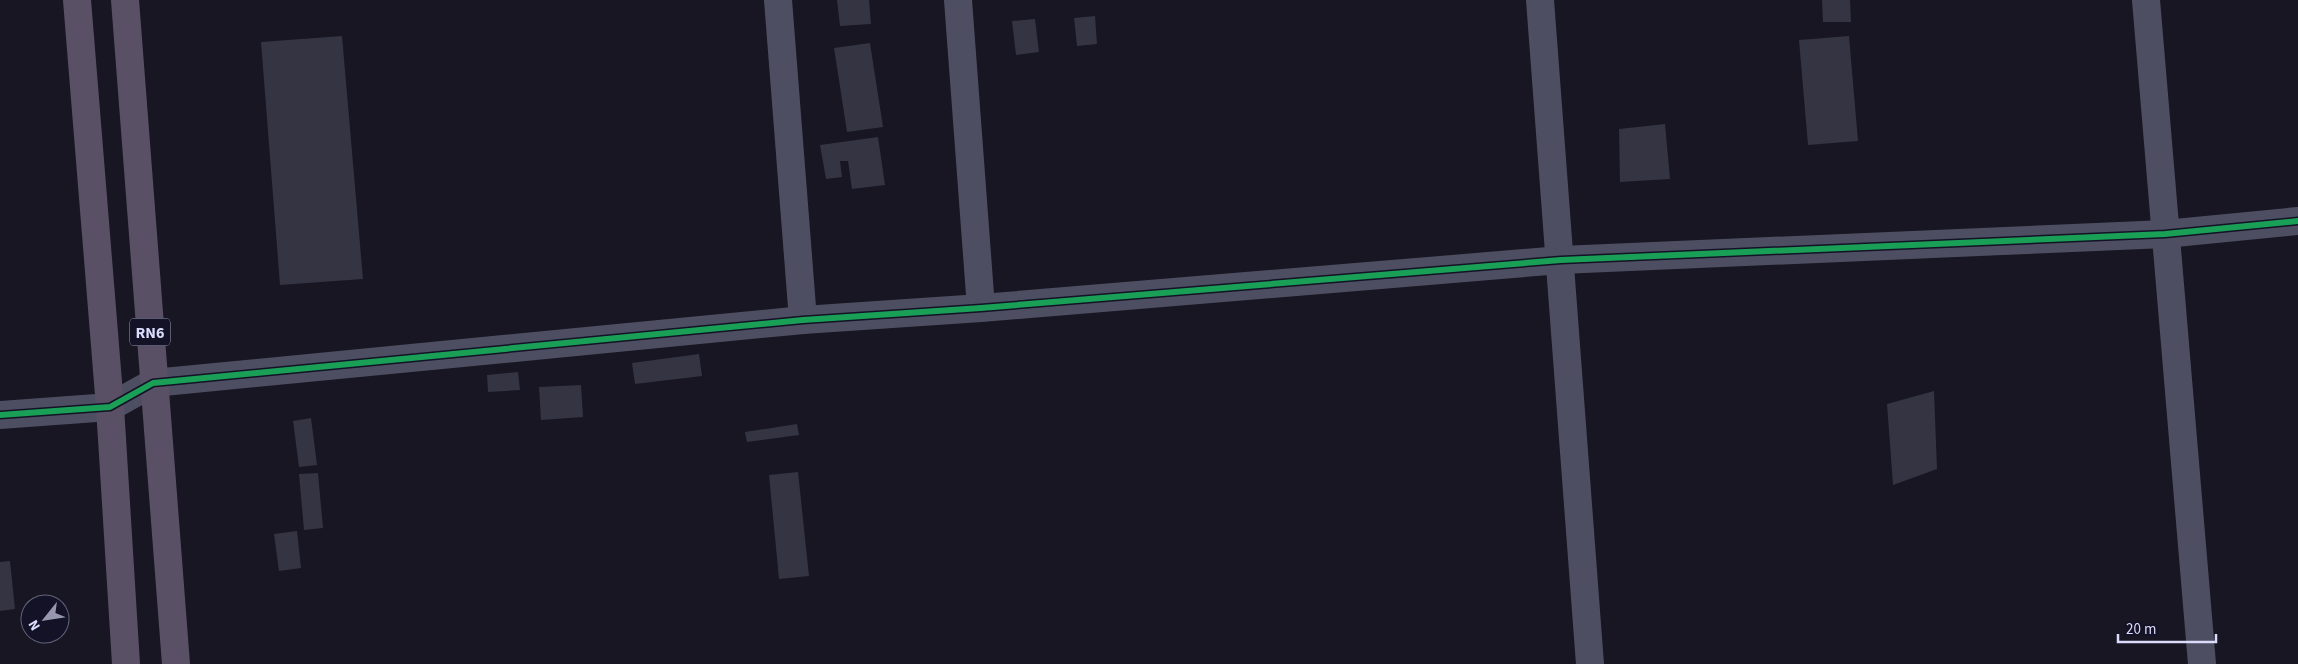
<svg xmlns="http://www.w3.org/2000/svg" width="2298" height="664" viewBox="0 0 2298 664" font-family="'Source Sans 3',sans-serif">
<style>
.building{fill:#353442}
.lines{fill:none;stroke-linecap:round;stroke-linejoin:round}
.minor{stroke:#4d4e61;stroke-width:28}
.trunk{stroke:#595066;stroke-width:28}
.cycleway-casing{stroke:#131226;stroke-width:9}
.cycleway{stroke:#1a9f57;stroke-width:6}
.labels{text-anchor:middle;stroke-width:4.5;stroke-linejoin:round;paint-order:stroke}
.shield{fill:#131226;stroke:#9f9fbb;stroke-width:1}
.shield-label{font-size:16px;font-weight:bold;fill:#dbdbfb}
</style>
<rect width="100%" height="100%" fill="#171622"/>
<g class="building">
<polygon points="837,0 869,0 871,24 840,26"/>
<polygon points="1822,0 1850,0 1851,22 1823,22"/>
<polygon points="1095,16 1097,44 1077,46 1074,18"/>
<polygon points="1035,19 1039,52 1016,55 1012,21"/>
<polygon points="342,36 363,279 280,285 261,42"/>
<polygon points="1849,36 1858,141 1808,145 1799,40"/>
<polygon points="870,43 883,127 847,132 834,48"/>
<polygon points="1665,124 1670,179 1620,182 1619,129"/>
<polygon points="878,137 885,185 852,189 848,161 840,161 842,177 826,179 820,145"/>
<polygon points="699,354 702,376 635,384 632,363"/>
<polygon points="518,372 520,390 488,392 487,375"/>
<polygon points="581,385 583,417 541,420 539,387"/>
<polygon points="1934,391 1937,469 1893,485 1887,404"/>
<polygon points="311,418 317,465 299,467 293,421"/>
<polygon points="797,424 799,435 747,442 745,432"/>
<polygon points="798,472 809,576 779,579 769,475"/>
<polygon points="318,473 323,528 304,530 299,474"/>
<polygon points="297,531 301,568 279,571 274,534"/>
<polygon points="10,561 15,609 0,611 0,562"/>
</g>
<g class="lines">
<g class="minor">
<polyline points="778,0 803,320"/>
<polyline points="958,0 981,308"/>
<polyline points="1540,0 1590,664"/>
<polyline points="2146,0 2202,664"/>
<polyline points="0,415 110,407 153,383 803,320 981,308 1561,260 2165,234 2298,221"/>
</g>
<g class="trunk">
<polyline points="77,0 110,407 126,664"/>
<polyline points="125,0 176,664"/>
</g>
<defs>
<polyline id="cycleway" points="0,415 110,407 153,383 803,320 981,308 1561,260 2165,234 2298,221"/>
</defs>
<use href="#cycleway" class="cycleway-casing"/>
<use href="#cycleway" class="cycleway"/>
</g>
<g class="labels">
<rect class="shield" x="130" y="318.5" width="40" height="27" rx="4"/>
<g class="shield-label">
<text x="150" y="338">RN6</text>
</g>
</g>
<g transform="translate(45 619) rotate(240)"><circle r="24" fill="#131226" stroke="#63627b"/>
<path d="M0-4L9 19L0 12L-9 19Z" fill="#9696af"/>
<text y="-8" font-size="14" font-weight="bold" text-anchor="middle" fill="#dbdbfb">N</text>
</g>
<path d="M2118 634v8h98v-8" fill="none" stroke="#dbdbfb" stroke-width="2.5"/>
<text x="2126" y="634" font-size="15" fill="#dbdbfb" stroke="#131226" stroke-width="4" paint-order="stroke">20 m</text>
</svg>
